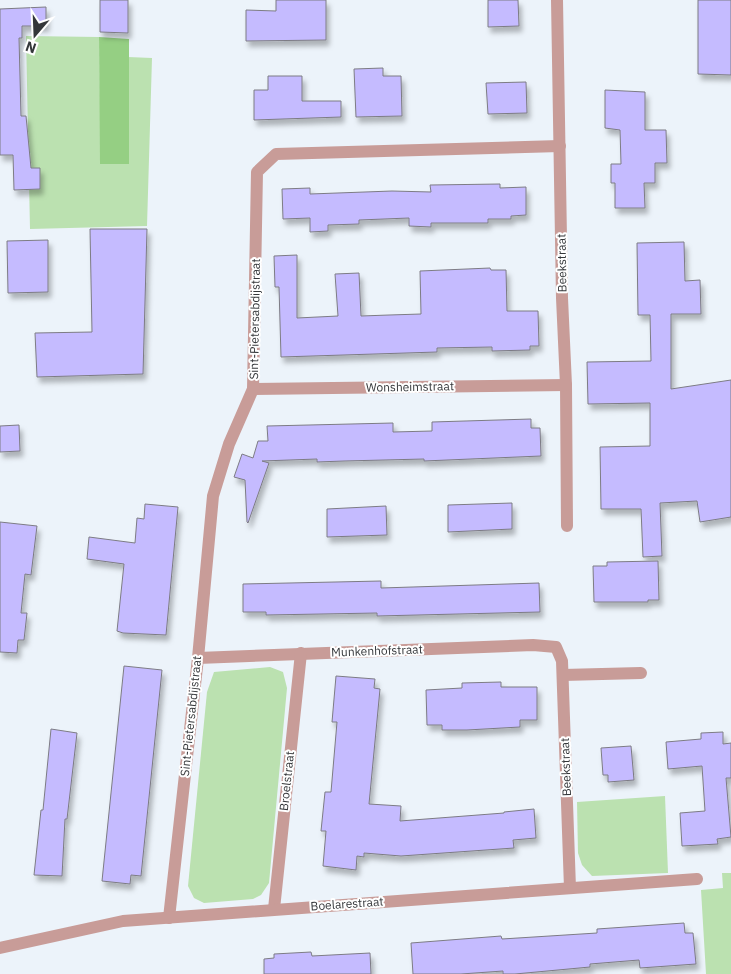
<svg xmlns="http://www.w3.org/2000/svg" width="731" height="974" viewBox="0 0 731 974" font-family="'IBM Plex Sans',sans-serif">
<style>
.green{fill:#bbe1b0}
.forest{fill:#95cf83}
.building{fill:#c5bbff;stroke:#7d7c84;filter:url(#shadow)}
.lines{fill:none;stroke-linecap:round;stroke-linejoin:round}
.minor{stroke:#c89c98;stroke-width:12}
.labels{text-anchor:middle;stroke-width:4;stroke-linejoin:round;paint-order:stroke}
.street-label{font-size:12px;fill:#34373a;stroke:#fff}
</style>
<defs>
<filter id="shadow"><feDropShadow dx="3" dy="5.5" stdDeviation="2.5" flood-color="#0004"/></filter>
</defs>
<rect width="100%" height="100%" fill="#ecf3fa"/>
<g class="green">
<polygon points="26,36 99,37 101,164 129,164 128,57 152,58 147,226 30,229"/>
<polygon points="270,667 283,672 287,688 269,883 261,895 253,899 204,903 194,898 188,886 207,692 214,672"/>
<polygon points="665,796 668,873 592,876 582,865 578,853 577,802"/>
<polygon points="722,873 731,873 731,974 706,974 701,890 723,888"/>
</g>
<polygon class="forest" points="99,37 129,39 129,164 100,164"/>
<g class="building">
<polygon points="100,0 128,0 128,33 100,32"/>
<polygon points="276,0 326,0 326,40 246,41 246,10 276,11"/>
<polygon points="488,0 518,0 519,26 488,27"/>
<polygon points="698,0 731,0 731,75 698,74"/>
<polygon points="46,7 46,26 22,26 22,38 19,38 21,116 26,116 31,168 40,168 40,189 14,190 13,155 0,155 0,9"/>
<polygon points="383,68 383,76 401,76 402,116 356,117 354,69"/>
<polygon points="268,76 302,76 302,101 341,101 341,117 254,120 254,90 268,90"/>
<polygon points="526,82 527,113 488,114 486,83"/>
<polygon points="605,90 645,92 645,130 666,130 667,163 655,163 655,183 644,183 645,208 615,208 615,183 611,183 611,164 621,164 620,130 605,128"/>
<polygon points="500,184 500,188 526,187 526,215 511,216 511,219 488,219 488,223 431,223 431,227 409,226 409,218 359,220 359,224 328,225 328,231 310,232 310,218 283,219 282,189 310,188 310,194 392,191 431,192 430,185"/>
<polygon points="90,229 147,229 143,374 37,377 35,333 92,332"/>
<polygon points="48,240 48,292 8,293 7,241"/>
<polygon points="684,242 685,281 700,280 701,314 671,314 671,389 731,380 731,517 700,522 697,501 660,503 662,556 643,557 641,509 601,509 600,447 650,446 650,403 588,404 587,362 651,361 650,315 638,315 637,243"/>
<polygon points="297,255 297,318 338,316 335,274 359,273 361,316 389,315 421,314 420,271 490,268 491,270 506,270 507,311 538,311 539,346 530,346 530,350 492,351 492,347 437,348 437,352 281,357 279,287 275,287 274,256"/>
<polygon points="531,419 531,428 540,428 541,456 424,461 424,459 344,461 317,462 317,459 262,461 269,463 248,523 247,522 245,480 234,477 242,454 253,458 258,441 268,441 267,426 393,423 393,432 432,431 432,422"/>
<polygon points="19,425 20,451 0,452 0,426"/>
<polygon points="512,503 512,529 448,532 448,505"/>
<polygon points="145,504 178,507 166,635 123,633 117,631 124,564 87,559 89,537 135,543 137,518 144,519"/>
<polygon points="386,506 387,535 327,537 327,509"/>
<polygon points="0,522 37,526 31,575 25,574 21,613 27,613 24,640 18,640 17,653 0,652"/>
<polygon points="658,561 659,600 648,600 648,602 594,602 593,566 607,566 607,562"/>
<polygon points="381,581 381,588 539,583 540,612 377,616 377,613 266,615 266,612 243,612 243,584"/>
<polygon points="124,666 162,670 141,876 131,875 130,884 102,881"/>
<polygon points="336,676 375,679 374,688 380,689 369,804 401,806 400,821 504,813 504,812 534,809 536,838 513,840 514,848 401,856 364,853 364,857 357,856 356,870 323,866 326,831 321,831 325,792 331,792 337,722 332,722"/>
<polygon points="501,682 501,687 537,687 537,720 520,720 520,727 467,730 442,730 442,725 427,725 426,690 462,688 462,683"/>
<polygon points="51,729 77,733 67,819 65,819 62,876 34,875 41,810 43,810"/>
<polygon points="723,732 723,744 731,743 731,778 726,778 731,837 717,839 718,844 682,846 680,813 705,811 702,766 668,769 666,742 701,739 701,733"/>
<polygon points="631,746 634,780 608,782 608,775 603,775 601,748"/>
<polygon points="684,923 685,933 693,933 696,964 640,968 639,960 590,964 590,967 515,974 503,974 503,971 461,974 413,974 411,943 501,936 502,939 597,933 597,929"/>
<polygon points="311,952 312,956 370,953 371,974 264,974 264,959 274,958 274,954"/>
</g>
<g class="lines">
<g class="minor">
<polyline points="557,0 562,298 566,385 567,526"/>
<polyline points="253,389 566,385"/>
<polyline points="198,658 533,645 556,647 562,661 570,888"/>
<polyline points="563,675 641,673"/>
<polyline points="274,909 301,653"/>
<polyline points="169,918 198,658 213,496 229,444 253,389 257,172 276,154 560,146"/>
<polyline points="0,948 123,921 697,879"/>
</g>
</g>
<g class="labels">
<g class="street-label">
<text transform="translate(562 263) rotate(-91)" y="4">Beekstraat</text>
<text transform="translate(255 319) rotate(-89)" y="4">Sint-Pietersabdijstraat</text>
<text transform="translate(410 387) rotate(-1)" y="4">Wonsheimstraat</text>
<text transform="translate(377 651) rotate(-2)" y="4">Munkenhofstraat</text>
<text transform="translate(191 716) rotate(-84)" y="4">Sint-Pietersabdijstraat</text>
<text transform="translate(566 767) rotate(-92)" y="4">Beekstraat</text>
<text transform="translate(287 781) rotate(-84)" y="4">Broelstraat</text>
<text transform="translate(347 904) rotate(-4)" y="4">Boelarestraat</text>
</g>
</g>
<g transform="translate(35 35) rotate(199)" stroke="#ffffff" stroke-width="4" paint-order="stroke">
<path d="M0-4L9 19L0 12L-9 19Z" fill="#34373a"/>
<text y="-8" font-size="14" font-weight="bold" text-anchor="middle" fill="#34373a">N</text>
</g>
</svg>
